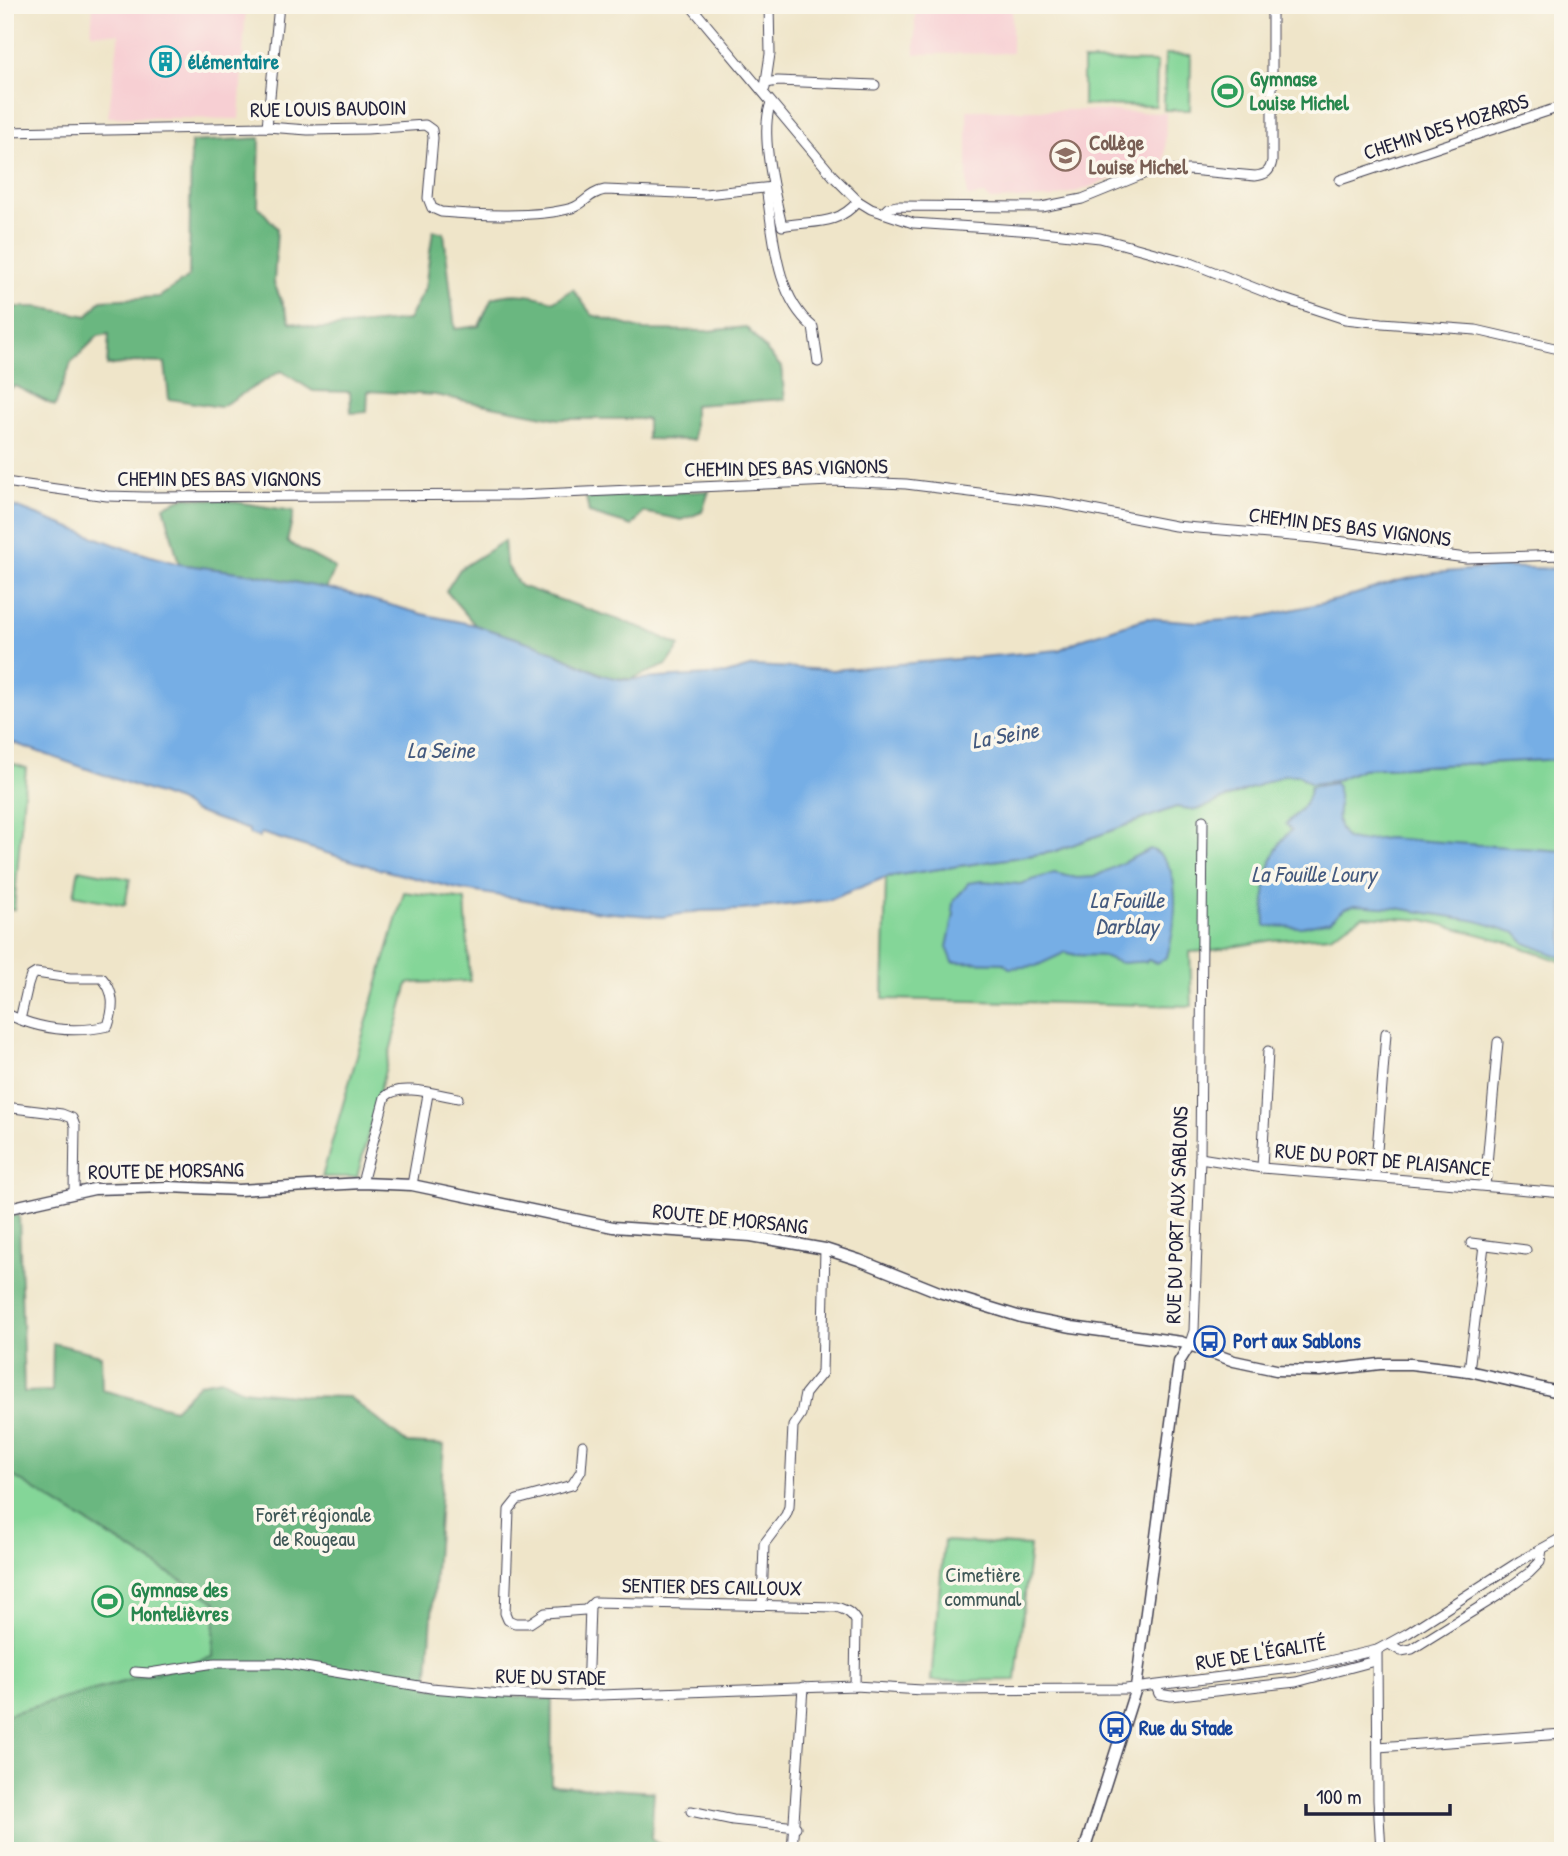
<svg xmlns="http://www.w3.org/2000/svg" width="1568" height="1856" viewBox="0 0 1568 1856" font-family="'Patrick Hand',sans-serif">
<style>
.built{fill:#f7cfd3}
.green{fill:#84d698;stroke:#537c6a;stroke-width:2}
.forest{fill:#6bb780;stroke:#466c5e;stroke-width:2}
.water{fill:#76aee5;stroke:#4c6890;stroke-width:2}
.lines{fill:none;stroke-linecap:round;stroke-linejoin:round}
.minor-casing{stroke:#413f50;stroke-width:11}
.tertiary-casing{stroke:#413f50;stroke-width:13}
.minor{stroke:#fff;stroke-width:9}
.tertiary{stroke:#fff;stroke-width:10}
.labels{text-anchor:middle;stroke-width:7;stroke-linejoin:round;paint-order:stroke}
.culture-label{font-size:21px;font-weight:bold;fill:#0d838f;stroke:#fbf7ec;text-anchor:start}
.leisure-label{font-size:21px;font-weight:bold;fill:#27864d;stroke:#fbf7ec;text-anchor:start}
.street-label{font-size:21px;fill:#22223b;stroke:#fbf7ec}
.education-label{font-size:21px;font-weight:bold;fill:#785e54;stroke:#fbf7ec;text-anchor:start}
.transit-label{font-size:21px;font-weight:bold;fill:#164399;stroke:#fbf7ec;text-anchor:start}
.park-label{font-size:21px;fill:#3f5857;stroke:#fbf7ec}
.water-label{font-size:23px;font-style:italic;fill:#445a7f;stroke:#fbf7ec}
</style>
<rect width="100%" height="100%" fill="#fbf7ec"/>
<filter id="ink" filterUnits="userSpaceOnUse"><feTurbulence type="fractalNoise" baseFrequency=".0143" numOctaves="2"/><feDisplacementMap in="SourceGraphic" scale="14" xChannelSelector="R" yChannelSelector="G"/><feConvolveMatrix kernelMatrix="1 2 1 2 8 2 1 2 1" color-interpolation-filters="sRGB"/></filter>
<filter id="wash" filterUnits="userSpaceOnUse"><feTurbulence type="fractalNoise" baseFrequency=".00686" numOctaves="4" result="noise"/><feDisplacementMap in="SourceGraphic" scale="28" xChannelSelector="R" yChannelSelector="G"/><feGaussianBlur stdDeviation="1.57" result="paint"/><feColorMatrix in="noise" values="0 0 0 0 0 0 0 0 0 0 0 0 0 0 0 0 0 1.4 0 .05"/><feComposite in="paint" operator="in"/></filter>
<g filter="url(#wash)">
<rect width="100%" height="100%" fill="#efe5c9"/>
<g class="built">
<polygon points="93,5 246,5 239,119 108,117 119,34 91,33"/>
<polygon points="915,5 1012,5 1012,53 915,54"/>
<polygon points="967,110 1074,110 1166,113 1165,163 1136,169 1082,190 1052,198 990,200 985,195 967,197"/>
</g>
<g class="green">
<polygon points="1165,54 1191,55 1190,110 1164,110"/>
<polygon points="1083,61 1157,62 1156,106 1083,105"/>
<polygon points="1563,759 1563,962 1504,941 1425,920 1363,916 1330,936 1273,940 1208,951 1190,952 1192,1006 883,999 886,877 1053,852 1176,807 1198,810 1284,775 1299,775 1311,784 1334,781 1362,769"/>
<polygon points="5,761 26,768 14,910 5,909"/>
<polygon points="79,869 130,879 125,905 74,895"/>
<polygon points="404,892 465,900 470,981 408,983 357,1177 322,1177"/>
<polygon points="5,1471 216,1602 213,1657 5,1715"/>
<polygon points="944,1541 1030,1546 1016,1680 931,1681"/>
</g>
<g class="forest">
<path d="M260,138L258,206L277,228L274,283L290,322L317,329L408,320L425,288L433,230L444,233L455,329L479,326L492,298C515,291 532,295 554,301L573,289L592,315L644,330L707,331L746,327L781,367L785,399L694,405V440L647,439V419H559L435,395L368,391L367,412L351,413L350,392L313,391L281,371L220,407L169,399L165,363L135,362L107,366L109,334L98,336L71,363L55,406L15,386L5,392V307H38L88,316L101,300L159,297L189,277L191,142Z"/>
<polygon points="709,491 702,512 682,520 643,512 632,526 589,513 586,497"/>
<polygon points="186,497 229,501 294,511 287,542 335,568 326,589 253,574 179,564 164,506"/>
<polygon points="504,541 506,564 520,586 645,629 680,646 667,665 631,679 608,677 540,646 475,625 446,591 460,569"/>
<polygon points="19,1215 24,1392 52,1391 53,1343 101,1355 102,1390 174,1409 200,1383 221,1379 242,1390 303,1396 349,1397 407,1443 444,1445 427,1687 552,1700 551,1785 654,1792 651,1838 671,1851 5,1851 5,1715 213,1657 216,1602 5,1471 5,1218"/>
</g>
<g class="water">
<polygon points="5,503 124,548 179,564 253,574 344,592 422,614 475,625 540,646 602,675 624,680 726,674 753,666 832,670 1059,650 1084,638 1147,618 1198,622 1254,618 1337,600 1397,581 1435,573 1499,567 1563,569 1563,759 1362,769 1334,781 1311,784 1299,775 1284,775 1197,810 1176,807 1053,852 886,877 829,900 742,910 700,911 662,917 601,912 458,889 379,869 261,833 259,837 249,834 249,830 193,811 178,801 5,740"/>
<path d="M1335,783C1347,803 1327,817 1347,839L1360,841L1387,838L1563,851V958L1525,943L1516,933L1477,921L1396,908L1354,905L1344,909L1330,921L1301,927L1265,926C1263,891 1265,856 1291,830L1286,824C1297,813 1310,803 1310,787Z"/>
<path d="M1150,849C1186,861 1175,929 1167,957L1157,963L1148,960L1146,962C1138,961 1131,963 1123,963C1114,962 1109,957 1101,956C1088,954 1078,958 1066,952L1036,966L1009,968L1004,963L953,962L947,947L954,914C948,897 963,895 968,883L982,881L1020,884L1054,873L1077,878L1094,877Z"/>
</g>
</g>
<g filter="url(#ink)">
<g class="lines">
<defs>
<g id="minor">
<polyline points="690,5 833,176 858,201 871,209 913,223 1033,231 1100,238 1191,263 1275,296 1345,319 1382,323 1476,330 1563,350"/>
<polyline points="766,83 778,81 875,85"/>
<polyline points="765,88 770,54 769,5"/>
<path d="M771,103C759,132 775,195 782,226C812,220 837,227 858,201"/>
<polyline points="267,127 279,5"/>
<path d="M5,132L267,127L308,130L367,129L425,125L432,130L433,138L428,198L432,208L441,212C476,215 538,218 572,208C585,204 588,193 605,190L705,194L773,187"/>
<polyline points="1340,180 1563,106"/>
<path d="M773,188L767,194C774,240 776,296 813,327L818,362"/>
<polyline points="5,202 9,132"/>
<path d="M883,213L888,208L897,206L1042,207L1082,199L1146,173L1160,171L1189,170L1255,176C1265,175 1270,172 1272,161V5"/>
<polyline points="5,482 107,496 145,497 518,495 831,481 906,484 1051,502 1175,526 1314,538 1466,558 1563,555"/>
<path d="M5,1013C37,1029 72,1034 108,1026C114,1008 115,992 102,978H70L36,973L31,976L28,985L20,1020"/>
<polyline points="5,1107 62,1114 72,1118 75,1126 74,1193"/>
<polyline points="1200,1158 1262,1168 1563,1193"/>
<polyline points="1262,1168 1268,1051"/>
<polyline points="1375,1177 1386,1033"/>
<path d="M362,1183L385,1097C398,1082 440,1095 458,1098"/>
<polyline points="412,1185 428,1094"/>
<polyline points="1485,1186 1498,1042"/>
<polyline points="1471,1243 1526,1250"/>
<polyline points="1189,1346 1194,1331 1200,1158 1203,820"/>
<polyline points="1469,1371 1484,1245"/>
<polyline points="583,1445 581,1471 572,1485 517,1500 509,1510 505,1613 508,1620 515,1623 530,1623 545,1613 585,1610 590,1606"/>
<polyline points="762,1605 764,1544 786,1515 789,1507 793,1426 801,1414 805,1394 822,1373 825,1249"/>
<polyline points="1389,1644 1401,1651 1412,1649 1499,1595 1529,1573 1540,1562 1542,1549"/>
<polyline points="1377,1653 1378,1800 1381,1851"/>
<polyline points="135,1672 149,1673 215,1663 281,1663 431,1688 502,1694 571,1696 855,1686 922,1690 1126,1689 1307,1666 1377,1650 1408,1633 1520,1561 1563,1537"/>
<polyline points="1156,1686 1159,1694 1171,1696 1296,1682 1371,1662 1377,1650"/>
<path d="M587,1696L590,1606L594,1602L836,1607C846,1610 851,1612 856,1621L855,1686"/>
<polyline points="1378,1747 1563,1734"/>
<polyline points="691,1811 733,1820 796,1827"/>
<polyline points="792,1851 803,1687"/>
</g>
<g id="tertiary">
<polyline points="5,1209 94,1189 169,1187 239,1190 362,1183 412,1185 613,1227 751,1236 825,1249 859,1260 939,1292 1021,1317 1072,1327 1181,1342 1234,1361 1276,1370 1320,1371 1380,1364 1411,1364 1469,1371 1563,1393"/>
<polyline points="1084,1851 1136,1688 1179,1362 1189,1346"/>
</g>
</defs>
<use href="#minor" class="minor-casing"/>
<use href="#tertiary" class="tertiary-casing"/>
<use href="#minor" class="minor"/>
<use href="#tertiary" class="tertiary"/>
</g>
</g>
<defs>
<symbol id="building-ring" viewBox="-11 -11 22 22"><circle r="9.5" fill="#fbf7ec" stroke="#0f9aa8" stroke-width="1.5"/><path d="M-4-6H4V6H1V3H-1V6H-4ZM-2.5-4.3h1.7v1.8h-1.7ZM.8-4.3h1.7v1.8H.8ZM-2.5-1h1.7V.8h-1.7ZM.8-1h1.7V.8H.8Z" fill="#0f9aa8"/></symbol>
<symbol id="stadium-ring" viewBox="-11 -11 22 22"><circle r="9.5" fill="#fbf7ec" stroke="#2e9e5b" stroke-width="1.5"/><path d="M0-5a6.5 5 0 1 0 0 10a6.5 5 0 1 0 0-10ZM-3.5-1.8h7v3.6h-7Z" fill="#2e9e5b"/></symbol>
<symbol id="school-ring" viewBox="-11 -11 22 22"><circle r="9.5" fill="#fbf7ec" stroke="#8d6e63" stroke-width="1.5"/><path d="M0-5L7-2L0 1L-7-2ZM-4 1L0 2.5L4 1V4Q0 6-4 4Z" fill="#8d6e63"/></symbol>
<symbol id="bus-ring" viewBox="-11 -11 22 22"><circle r="9.5" fill="#fbf7ec" stroke="#1a4fb4" stroke-width="1.5"/><path d="M-5-6H5V4H4V6H2V4H-2V6H-4V4H-5ZM-3.5-4V0h7V-4ZM-3.5 1.2v1.5H-2V1.2ZM2 1.2v1.5H3.5V1.2Z" fill="#1a4fb4"/></symbol>
</defs>
<g fill-rule="evenodd">
<use href="#building-ring" x="148" y="44" width="35" height="35"/>
<use href="#stadium-ring" x="1210" y="74" width="35" height="35"/>
<use href="#school-ring" x="1048" y="138" width="35" height="35"/>
<use href="#bus-ring" x="1192" y="1324" width="35" height="35"/>
<use href="#stadium-ring" x="90" y="1584" width="35" height="35"/>
<use href="#bus-ring" x="1098" y="1710" width="35" height="35"/>
</g>
<g class="labels">
<g class="culture-label">
<text x="188" y="69">élémentaire</text>
</g>
<g class="leisure-label">
<text x="1250" y="86">Gymnase<tspan x="1250" dy="24">Louise Michel</tspan></text>
<text x="131" y="1597">Gymnase des<tspan x="131" dy="24">Montelièvres</tspan></text>
</g>
<g class="street-label">
<text transform="translate(328 109) rotate(-1)" y="7">RUE LOUIS BAUDOIN</text>
<text transform="translate(1446 127) rotate(-18)" y="7">CHEMIN DES MOZARDS</text>
<text transform="translate(786 468) rotate(-1)" y="7">CHEMIN DES BAS VIGNONS</text>
<text x="219" y="486">CHEMIN DES BAS VIGNONS</text>
<text transform="translate(1350 527) rotate(7)" y="7">CHEMIN DES BAS VIGNONS</text>
<text transform="translate(1383 1160) rotate(5)" y="7">RUE DU PORT DE PLAISANCE</text>
<text transform="translate(166 1171) rotate(-1)" y="7">ROUTE DE MORSANG</text>
<text transform="translate(1177 1215) rotate(-88)" y="7">RUE DU PORT AUX SABLONS</text>
<text transform="translate(730 1219) rotate(6)" y="7">ROUTE DE MORSANG</text>
<text transform="translate(712 1587) rotate(1)" y="7">SENTIER DES CAILLOUX</text>
<text transform="translate(1261 1653) rotate(-9)" y="7">RUE DE L'ÉGALITÉ</text>
<text transform="translate(551 1677) rotate(1)" y="7">RUE DU STADE</text>
</g>
<g class="education-label">
<text x="1089" y="150">Collège<tspan x="1089" dy="24">Louise Michel</tspan></text>
</g>
<g class="transit-label">
<text x="1233" y="1348">Port aux Sablons</text>
<text x="1139" y="1735">Rue du Stade</text>
</g>
<g class="park-label">
<text x="314" y="1522">Forêt régionale<tspan x="314" dy="24">de Rougeau</tspan></text>
<text x="983" y="1582">Cimetière<tspan x="983" dy="24">communal</tspan></text>
</g>
<g class="water-label">
<text transform="translate(1005 735) rotate(-10)" y="8">La Seine</text>
<text x="441" y="758">La Seine</text>
<text x="1314" y="882">La Fouille Loury</text>
<text x="1127" y="908">La Fouille<tspan x="1127" dy="26">Darblay</tspan></text>
</g>
</g>
<rect width="1568" height="1856" fill="none" stroke="#fbf7ec" stroke-width="28"/>
<path d="M1306 1804v10h144v-10" fill="none" stroke="#22223b" stroke-width="3.5"/>
<text x="1316" y="1804" font-size="21" fill="#22223b" stroke="#fbf7ec" stroke-width="5" paint-order="stroke">100 m</text>
</svg>
